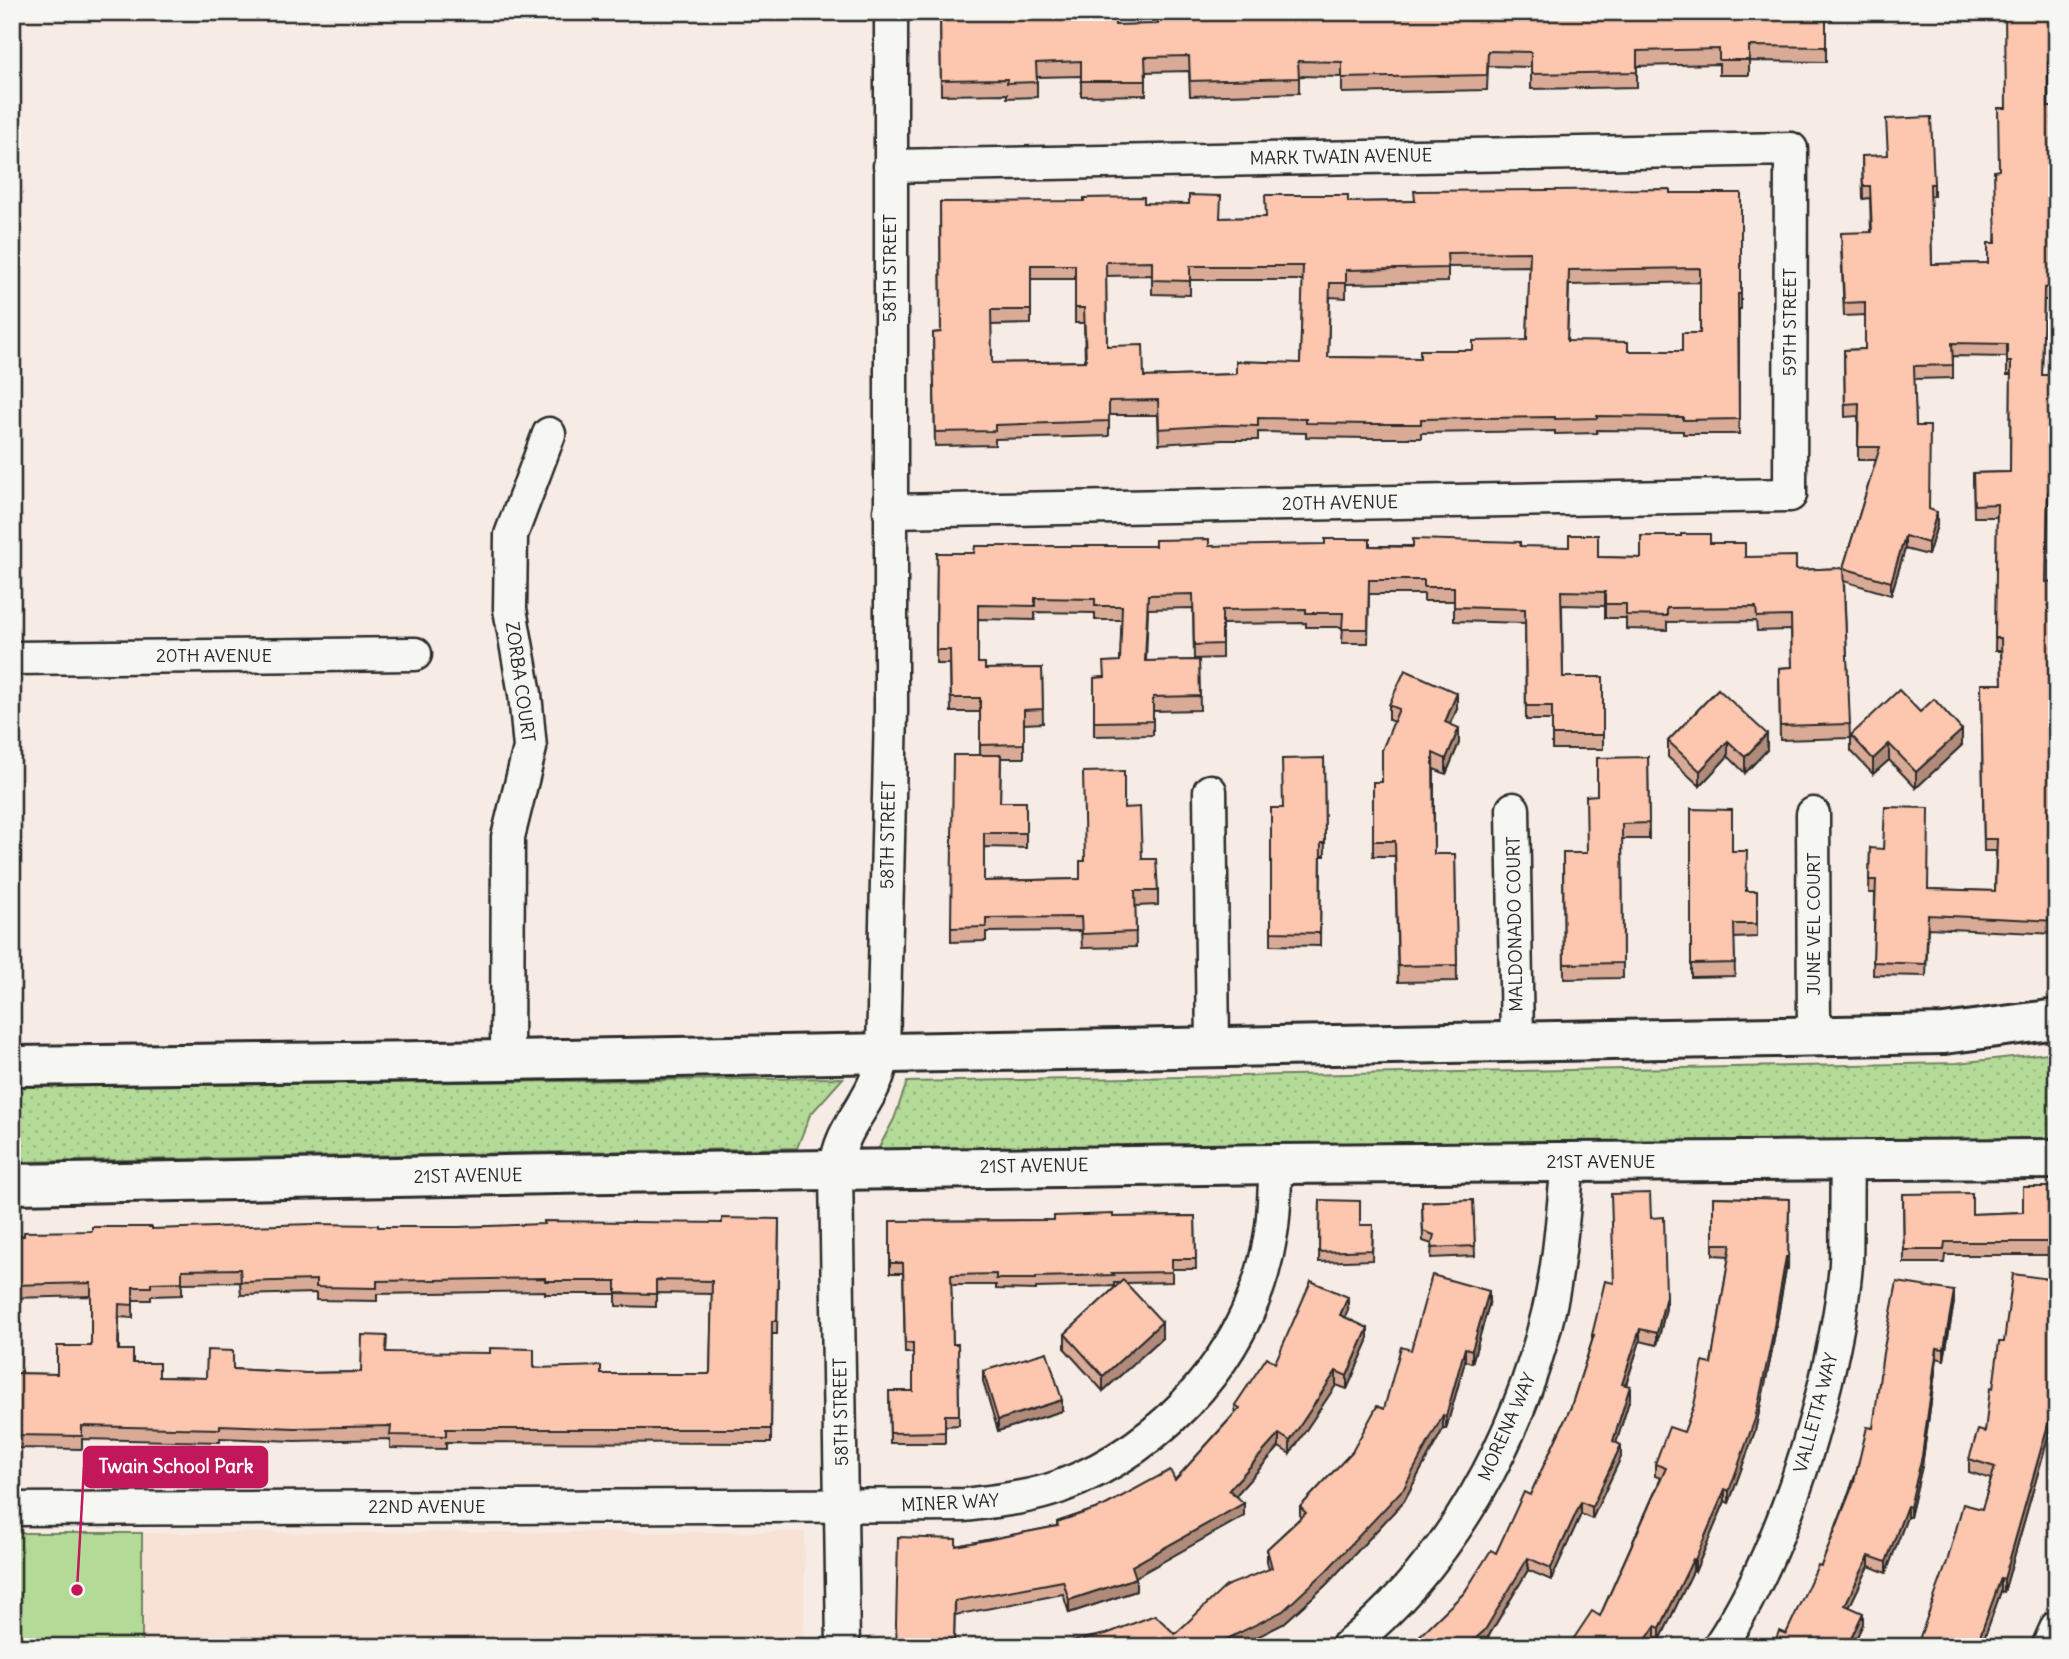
<svg xmlns="http://www.w3.org/2000/svg" width="2069" height="1659" viewBox="0 0 2069 1659" font-family="Delius,sans-serif">
<style>
.built{fill:#f8e1d5}
.grass{fill:url(#grass-dots);stroke:#6f8361;stroke-width:2}
.pitch{fill:#b3db97;stroke:#6f8361;stroke-width:2}
.lines{fill:none;stroke-linecap:round;stroke-linejoin:round}
.minor-casing{stroke:#2b2b2b;stroke-width:37}
.tertiary-casing{stroke:#2b2b2b;stroke-width:44}
.minor{stroke:#f6f6f2;stroke-width:32}
.tertiary{stroke:#f6f6f2;stroke-width:38}
.wall{fill:#d9aa96;stroke:#2b2b2b;stroke-width:2;fill-rule:evenodd}
.shaded-wall{fill:#b08b7a;stroke:#2b2b2b;stroke-width:2}
.building{fill:#fcc6af;stroke:#2b2b2b;stroke-width:2;fill-rule:evenodd}
.labels{text-anchor:middle;stroke-width:5;stroke-linejoin:round;paint-order:stroke}
.street-label{font-size:18px;fill:#2b2b2b;stroke:#f6f6f2}
.leader{fill:none;stroke:#c2185b;stroke-width:2.5}
.callout-dot{fill:#c2185b;stroke:#f6f6f2;stroke-width:2.5}
.callout{fill:#c2185b;stroke:#c2185b;stroke-width:2.5}
.callout-label{font-size:19px;text-anchor:middle;font-weight:bold;fill:#fff}
</style>
<defs>
<pattern id="grass-dots" width="8" height="8" patternUnits="userSpaceOnUse" patternTransform="scale(1.75)"><rect width="8" height="8" fill="#b3db97"/><path d="M2 2h.1M6 6h.1" fill="none" stroke="#9abc82" stroke-width="1.8" stroke-linecap="round"/></pattern>
</defs>
<rect width="100%" height="100%" fill="#f7ece5"/>
<filter id="ink" filterUnits="userSpaceOnUse"><feTurbulence type="fractalNoise" baseFrequency=".0143" numOctaves="2"/><feDisplacementMap in="SourceGraphic" scale="14" xChannelSelector="R" yChannelSelector="G"/><feConvolveMatrix kernelMatrix="1 2 1 2 8 2 1 2 1" color-interpolation-filters="sRGB"/></filter>
<g filter="url(#ink)">
<polygon class="built" points="805,1532 804,1647 142,1647 142,1533"/>
<g class="grass">
<polygon points="2057,1052 2057,1145 875,1155 894,1119 907,1082 1957,1063"/>
<polygon points="843,1078 810,1115 797,1148 12,1162 12,1087"/>
</g>
<rect class="pitch" x="12" y="1533" width="130" height="114"/>
<g class="lines">
<defs>
<g id="minor">
<polyline points="890,511 1790,495 1791,149 890,166"/>
<polyline points="12,658 415,654"/>
<polyline points="1210,791 1213,1047"/>
<polyline points="1513,809 1517,1040"/>
<polyline points="1813,814 1814,1035"/>
<polyline points="507,1060 508,837 530,748 525,694 510,609 511,535 549,434"/>
<path d="M12,1509L965,1505C996,1501 1029,1498 1059,1487C1168,1446 1253,1350 1271,1233C1275,1210 1274,1186 1276,1164"/>
<path d="M843,1647L836,1169C840,1122 878,1101 883,1052L891,711V12"/>
<path d="M1347,1647C1451,1563 1519,1438 1549,1310C1560,1262 1563,1211 1568,1162"/>
<path d="M1719,1647C1772,1567 1804,1472 1826,1380C1835,1342 1843,1303 1846,1264C1847,1230 1846,1196 1847,1163"/>
<polyline points="2048,1647 2057,1627"/>
</g>
<g id="tertiary">
<polyline points="12,1066 507,1060 1944,1034 2057,1019"/>
<path d="M12,1184C433,1177 855,1167 1276,1164C1536,1161 1796,1163 2057,1159"/>
</g>
</defs>
<use href="#minor" class="minor-casing"/>
<use href="#tertiary" class="tertiary-casing"/>
<use href="#minor" class="minor"/>
<use href="#tertiary" class="tertiary"/>
</g>
<g class="wall">
<polygon points="940,12 981,16 1115,25 1826,12 1826,62 1749,61 1749,75 1719,75 1719,64 1637,66 1637,87 1531,89 1531,67 1488,66 1487,90 1342,93 1342,77 1299,76 1299,93 1190,96 1189,71 1146,72 1146,95 1081,96 1081,76 1037,77 1037,97 1007,98 1007,94 941,95"/>
<polygon points="2057,12 2057,75 2048,75 2048,107 2056,107 2057,241 2053,241 2053,300 2044,300 2042,375 2051,446 2056,445 2056,504 2048,504 2046,582 2057,643 2057,934 1928,928 1926,976 1873,975 1875,893 1869,893 1870,848 1928,889 1995,891 1996,851 1984,851 1981,684 2002,684 2001,651 1995,651 1997,517 1974,517 1973,473 2010,472 2011,375 2007,375 2007,357 1953,356 1953,378 1914,379 1916,426 1929,510 1937,525 1928,555 1905,549 1891,595 1844,581 1850,738 1780,740 1779,668 1792,667 1791,630 1757,631 1756,621 1667,622 1667,630 1626,629 1626,618 1605,618 1605,606 1562,605 1563,677 1603,677 1603,749 1552,749 1552,720 1526,720 1525,623 1454,621 1454,601 1424,601 1424,594 1369,594 1368,643 1342,643 1343,627 1306,627 1306,623 1222,624 1222,658 1194,659 1193,608 1148,609 1146,661 1199,660 1200,710 1153,711 1153,735 1094,736 1094,678 1104,677 1120,661 1122,620 1095,620 1095,613 1035,612 1035,620 978,619 978,663 985,669 1042,668 1043,723 1024,724 1024,758 1001,758 1000,802 1026,802 1026,848 984,847 984,881 1080,879 1084,861 1124,808 1142,859 1158,891 1158,905 1135,906 1136,947 1082,948 1081,931 986,932 986,941 951,942 951,928 980,755 980,712 951,712 950,664 936,664 937,553 974,553 1209,546 1520,546 1598,557 1641,558 1710,543 1745,557 1796,570 1843,568 1876,460 1858,460 1858,416 1845,417 1844,350 1865,349 1865,315 1844,316 1841,246 1871,232 1870,198 1863,199 1862,156 1934,184 1934,196 1930,196 1932,264 1988,263 1995,243 1999,170 2006,108"/>
<path d="M1670,193H1741V309H1739V434H1683V431L1597,430V433L1555,434V431L1421,433V438H1370L1306,437V433L1258,432V440H1222L1159,444L1158,415H1109V436L995,439V445L935,446L933,333L941,332L940,202L1144,203L1221,218L1266,217L1348,202L1414,201ZM1530,266L1527,340L1473,350L1420,358L1328,357L1330,297L1346,298V284L1448,282V267ZM1152,275V294L1190,295V280H1303L1300,363L1236,374L1144,377L1107,346L1106,276ZM1031,279H1075V323H1084L1085,361L992,363L991,325L1031,324ZM1700,282V333L1682,351H1628L1567,341L1569,285Z"/>
<polygon points="1718,689 1767,750 1745,773 1728,756 1700,786 1668,757 1668,741"/>
<polygon points="1389,705 1457,709 1451,724 1459,743 1446,774 1434,769 1434,854 1455,854 1457,981 1398,982 1395,856 1373,856 1373,782 1382,782 1394,722 1389,720"/>
<polygon points="1920,712 1962,745 1916,788 1889,760 1873,774 1851,751 1851,735"/>
<polygon points="1648,757 1649,839 1622,839 1623,978 1564,979 1563,853 1587,853 1597,795"/>
<polygon points="1324,758 1325,856 1321,856 1320,946 1271,945 1271,808 1283,808"/>
<polygon points="1691,809 1732,851 1746,891 1757,891 1757,937 1734,938 1735,976 1691,977"/>
<polygon points="2057,1187 2057,1255 1945,1255 1944,1263 1904,1263 1903,1194 1972,1214 2023,1212"/>
<polygon points="1713,1197 1789,1199 1788,1269 1786,1269 1771,1356 1755,1431 1729,1503 1725,1501 1695,1572 1693,1571 1660,1640 1600,1616 1661,1478 1655,1476 1655,1464 1684,1432 1711,1364 1729,1256 1713,1255"/>
<polygon points="1320,1200 1360,1225 1373,1225 1372,1260 1319,1262"/>
<polygon points="1473,1200 1475,1256 1431,1258 1432,1244 1423,1241 1422,1202"/>
<polygon points="1195,1216 1196,1269 1172,1269 1172,1282 1126,1283 1162,1338 1103,1391 1065,1349 1065,1334 1120,1283 1114,1283 1114,1286 1036,1288 1036,1290 996,1289 996,1285 951,1285 953,1344 958,1344 959,1425 945,1426 945,1443 890,1443 889,1391 913,1391 913,1353 905,1353 903,1273 890,1273 890,1221 1054,1220 1113,1217"/>
<polygon points="1651,1218 1666,1308 1657,1345 1640,1341 1626,1385 1630,1398 1616,1443 1621,1457 1592,1519 1581,1514 1551,1580 1528,1570 1485,1642 1479,1647 1409,1647 1464,1593 1496,1553 1530,1495 1571,1407 1592,1341 1592,1335 1614,1283"/>
<path d="M779,1219L777,1334H772L771,1443L446,1442V1449L390,1448V1439L295,1441L220,1438V1442L82,1439V1449L12,1448V1373L57,1374L91,1346V1296L12,1298V1236L152,1229L459,1227L722,1223ZM240,1282L241,1295L316,1293V1300L377,1301V1294L545,1291V1294H616V1306L656,1307V1293L712,1294L710,1372L709,1374H601L387,1352L361,1372L306,1373L233,1369L206,1378L159,1377L133,1363L119,1350V1317L133,1318V1300H151V1296L182,1295V1283Z"/>
<polygon points="2057,1280 2057,1401 2052,1434 2049,1434 2004,1592 2001,1591 1981,1647 1904,1647 1917,1645 1982,1509 1991,1479 1969,1472 1969,1459 1985,1432 1993,1389 2004,1342"/>
<polygon points="1954,1302 1944,1360 1937,1358 1922,1466 1910,1517 1907,1517 1886,1573 1869,1566 1849,1607 1863,1624 1852,1647 1773,1647 1786,1634 1821,1566 1873,1428"/>
<polygon points="1489,1304 1472,1363 1465,1361 1446,1429 1443,1429 1404,1501 1326,1585 1283,1624 1237,1647 1175,1634 1269,1569 1267,1562 1267,1549 1300,1518 1300,1507 1352,1452 1384,1409 1411,1350"/>
<polygon points="1348,1310 1345,1317 1368,1341 1347,1389 1336,1385 1290,1454 1279,1447 1236,1495 1244,1516 1135,1577 1136,1591 1069,1613 1063,1594 955,1615 956,1546 1057,1526 1057,1522 1104,1506 1175,1480 1235,1413 1235,1405 1275,1363"/>
<polygon points="983,1371 1062,1411 998,1431 983,1381"/>
</g>
<g class="shaded-wall">
<polygon points="1937,512 1937,525 1928,555 1928,543"/>
<polygon points="1905,536 1905,549 1891,595 1891,582"/>
<polygon points="1457,693 1457,709 1445,737 1445,722"/>
<polygon points="1459,728 1459,743 1446,774 1446,759"/>
<polygon points="1962,730 1962,745 1916,788 1916,772"/>
<polygon points="1767,734 1767,750 1745,773 1745,757"/>
<polygon points="1728,741 1728,756 1700,786 1700,771"/>
<polygon points="1889,744 1889,760 1873,774 1873,759"/>
<polygon points="1786,1257 1786,1269 1771,1356 1755,1431 1729,1503 1729,1491"/>
<polygon points="1489,1291 1489,1304 1472,1363 1472,1350"/>
<polygon points="1954,1291 1954,1302 1944,1360 1944,1349"/>
<polygon points="1666,1296 1666,1308 1657,1345 1657,1333"/>
<polygon points="1348,1297 1348,1310 1340,1328 1340,1315"/>
<polygon points="1162,1322 1162,1338 1103,1391 1103,1376"/>
<polygon points="1368,1328 1368,1341 1347,1389 1347,1376"/>
<polygon points="1640,1329 1640,1341 1622,1396 1622,1384"/>
<polygon points="1465,1348 1465,1361 1446,1429 1446,1416"/>
<polygon points="1937,1348 1937,1358 1922,1466 1910,1517 1910,1507"/>
<polygon points="1336,1371 1336,1385 1290,1454 1290,1441"/>
<polygon points="1630,1386 1630,1398 1613,1453 1613,1441"/>
<polygon points="2057,1388 2057,1401 2052,1434 2052,1421"/>
<polygon points="1062,1400 1062,1411 998,1431 998,1420"/>
<polygon points="1443,1415 1443,1429 1404,1501 1326,1585 1283,1624 1237,1647 1211,1647"/>
<polygon points="2049,1421 2049,1434 2004,1592 2004,1579"/>
<polygon points="1279,1434 1279,1447 1229,1503 1229,1490"/>
<polygon points="1621,1445 1621,1457 1592,1519 1592,1507"/>
<polygon points="1725,1489 1725,1501 1695,1572 1695,1560"/>
<polygon points="1581,1502 1581,1514 1551,1580 1551,1568"/>
<polygon points="1244,1503 1244,1516 1132,1579 1132,1566"/>
<polygon points="1907,1506 1907,1517 1886,1573 1886,1562"/>
<polygon points="1869,1556 1869,1566 1845,1616 1845,1605"/>
<polygon points="1528,1558 1528,1570 1485,1642 1479,1647 1466,1647"/>
<polygon points="1693,1559 1693,1571 1660,1640 1660,1628"/>
<polygon points="1136,1578 1136,1591 1069,1613 1069,1600"/>
<polygon points="2001,1578 2001,1591 1981,1647 1976,1647"/>
<polygon points="955,1601 954,1647 940,1647 940,1643"/>
<polygon points="1863,1613 1863,1624 1852,1647 1847,1647"/>
<polygon points="1655,1626 1655,1638 1649,1647 1641,1647"/>
</g>
<g class="building">
<polygon points="940,12 981,12 981,16 1049,14 1049,12 1115,12 1115,25 1158,24 1158,12 1826,12 1826,47 1749,46 1749,60 1719,60 1719,49 1637,51 1637,72 1531,74 1531,52 1488,51 1487,75 1342,78 1342,62 1298,61 1299,78 1190,81 1189,56 1145,57 1146,81 1081,81 1081,61 1036,63 1037,82 1007,83 1007,79 941,80"/>
<polygon points="2005,12 2057,12 2057,62 2048,62 2048,107 2056,107 2057,228 2052,228 2053,287 2044,288 2042,375 2052,375 2051,446 2056,445 2056,491 2048,492 2046,582 2056,581 2057,921 1928,915 1926,964 1873,962 1876,880 1869,880 1870,848 1883,849 1885,807 1929,808 1928,889 1995,891 1997,839 1984,839 1981,684 2002,684 2001,638 1995,638 1997,504 1974,505 1973,473 2010,472 2011,362 2007,362 2007,344 1952,343 1953,365 1914,366 1916,426 1930,426 1929,509 1937,512 1928,543 1905,536 1891,582 1843,568 1880,447 1858,447 1859,403 1845,404 1844,350 1865,349 1865,302 1844,303 1841,233 1872,232 1870,186 1863,186 1862,156 1888,155 1886,119 1931,117 1934,184 1930,184 1932,264 1988,263 1988,243 1996,243 1994,171 1999,170 1998,108 2006,108"/>
<path d="M1670,189V193H1741V294H1738L1739,419L1683,420V417L1597,416V418L1555,419V417L1421,419V424H1370L1306,423V419L1258,418V426L1222,425L1159,429L1158,400L1109,401V421L995,425V431L935,432L933,333L941,332L940,202L1084,201V198L1144,197V203L1189,204V195L1221,196L1220,218L1266,217L1265,195H1348V202L1415,201L1414,191ZM1530,252L1527,340L1473,341V350H1420V358L1328,357L1330,283H1346V270L1448,268L1447,253ZM1152,261V280L1190,281V266H1303L1300,363L1236,361V374L1144,377L1143,345L1107,346L1106,262ZM1031,265H1075V308H1084L1086,361L992,363L991,310H1031ZM1700,268V333H1682V351H1628V342L1567,341L1569,270Z"/>
<polygon points="1681,534 1710,534 1710,543 1745,543 1745,557 1796,556 1796,570 1843,568 1850,724 1780,726 1779,668 1792,667 1791,616 1757,617 1756,607 1667,608 1667,616 1626,615 1626,604 1605,604 1605,592 1561,591 1563,677 1603,677 1603,735 1552,735 1552,706 1526,706 1525,609 1454,607 1454,587 1424,587 1424,580 1369,580 1368,629 1342,629 1343,613 1306,613 1306,609 1222,610 1222,644 1194,645 1193,594 1148,595 1145,661 1199,660 1200,696 1153,697 1153,721 1094,722 1094,678 1105,677 1104,662 1120,661 1122,606 1095,606 1095,599 1035,598 1035,606 978,605 978,663 985,663 985,669 1042,668 1043,709 1024,710 1024,744 980,745 980,698 951,698 950,650 936,650 937,553 974,553 975,546 1155,546 1155,540 1209,539 1209,546 1325,544 1325,539 1370,539 1370,546 1413,547 1413,539 1520,542 1520,546 1569,547 1569,535 1598,535 1598,557 1641,558 1641,536 1681,536"/>
<polygon points="1405,670 1457,693 1445,722 1459,728 1446,759 1433,753 1434,854 1455,854 1457,965 1398,966 1395,841 1373,841 1373,782 1382,782 1382,750 1399,709 1389,705"/>
<polygon points="1718,689 1767,734 1745,757 1728,741 1700,771 1668,741"/>
<polygon points="1899,690 1920,712 1934,699 1962,730 1916,772 1889,744 1873,759 1851,735"/>
<polygon points="953,755 1001,755 1000,802 1026,802 1026,833 984,833 984,881 1080,879 1080,861 1085,861 1083,772 1124,771 1124,808 1140,807 1142,859 1156,859 1158,891 1135,891 1136,932 1082,934 1081,917 986,918 986,927 951,928"/>
<polygon points="1648,757 1649,823 1622,824 1623,963 1564,964 1563,853 1587,853 1586,796 1597,795 1597,758"/>
<polygon points="1324,758 1325,843 1321,843 1320,933 1271,932 1271,808 1283,808 1282,759"/>
<polygon points="1691,809 1732,810 1732,851 1747,851 1746,891 1757,891 1757,924 1734,924 1735,963 1691,964"/>
<polygon points="2023,1187 2057,1187 2057,1242 1945,1242 1944,1250 1904,1250 1903,1194 1972,1193 1972,1214 2023,1212"/>
<polygon points="1650,1193 1651,1218 1664,1217 1666,1296 1657,1333 1640,1329 1622,1384 1630,1386 1613,1441 1621,1445 1592,1507 1581,1502 1551,1568 1528,1558 1485,1630 1466,1647 1410,1647 1409,1646 1464,1593 1491,1550 1496,1553 1524,1492 1530,1495 1571,1407 1594,1335 1592,1335 1605,1281 1614,1283 1611,1194"/>
<polygon points="1713,1197 1789,1199 1788,1257 1786,1257 1771,1344 1755,1419 1729,1491 1725,1489 1695,1560 1693,1559 1660,1628 1655,1626 1641,1647 1568,1647 1592,1611 1600,1616 1666,1468 1655,1464 1669,1427 1684,1432 1694,1405 1703,1362 1711,1364 1731,1244 1713,1244"/>
<polygon points="1320,1200 1360,1201 1360,1225 1373,1225 1372,1250 1319,1252"/>
<polygon points="1473,1200 1475,1246 1431,1248 1434,1235 1423,1231 1422,1202"/>
<polygon points="1113,1214 1113,1217 1195,1216 1196,1259 1172,1259 1172,1272 1112,1273 1114,1275 1036,1277 1036,1279 996,1279 996,1274 951,1275 953,1344 958,1344 959,1415 945,1415 945,1432 890,1433 889,1391 913,1391 913,1343 905,1343 903,1263 890,1263 890,1221 1054,1220 1054,1216"/>
<path d="M722,1218L779,1219L777,1321H772L771,1429H446V1436L390,1435L391,1426L295,1428L220,1425V1429L82,1426V1436L12,1435V1373L57,1374V1346H91V1283L12,1285V1236H24V1232L92,1231V1227H152V1229L313,1224L378,1225V1227H459L544,1224V1221L722,1223ZM240,1269L241,1282L316,1280V1287L377,1288V1281L545,1278V1281H616V1293L656,1294V1280L712,1281L710,1372L709,1374H601V1366L534,1368V1349L490,1348V1353L386,1352L387,1336L362,1335L361,1372L306,1373L233,1369V1351L207,1350L206,1378L159,1377V1363H133V1350H118L119,1304L133,1305V1287H151V1283L182,1282V1270Z"/>
<polygon points="2013,1274 2057,1280 2057,1388 2052,1421 2049,1421 2004,1579 2001,1578 1976,1647 1904,1647 1908,1640 1917,1645 1947,1562 1963,1504 1982,1509 1995,1467 1969,1459 1978,1430 1985,1432 1990,1388 1993,1389 1999,1342 2004,1342"/>
<polygon points="1432,1275 1489,1291 1472,1350 1465,1348 1446,1416 1443,1415 1404,1488 1326,1571 1283,1611 1211,1647 1057,1647 1057,1644 1106,1634 1155,1615 1175,1634 1226,1586 1272,1568 1267,1549 1306,1513 1300,1507 1352,1452 1377,1406 1384,1409 1401,1347 1411,1350"/>
<polygon points="1123,1280 1162,1322 1103,1376 1065,1334"/>
<polygon points="1311,1281 1348,1297 1340,1315 1368,1328 1347,1376 1336,1371 1290,1441 1279,1434 1229,1490 1244,1503 1132,1566 1136,1578 1069,1600 1063,1581 955,1601 954,1638 940,1643 940,1647 897,1647 896,1625 898,1537 956,1539 956,1546 1058,1526 1057,1522 1104,1506 1170,1470 1175,1480 1240,1408 1235,1405 1267,1357 1275,1363"/>
<polygon points="1897,1282 1954,1291 1944,1349 1937,1348 1922,1456 1910,1507 1907,1506 1886,1562 1869,1556 1845,1605 1863,1613 1847,1647 1835,1647 1832,1646 1831,1647 1773,1647 1779,1631 1786,1634 1818,1565 1821,1566 1854,1482 1867,1427 1873,1428 1883,1353"/>
<polygon points="1047,1352 1062,1400 998,1420 983,1371"/>
</g>
</g>
<g class="labels">
<g class="street-label">
<text transform="translate(1341 157) rotate(-1)" y="6">MARK TWAIN AVENUE</text>
<text transform="translate(890 268) rotate(-90)" y="6">58TH STREET</text>
<text transform="translate(1790 322) rotate(-90)" y="6">59TH STREET</text>
<text transform="translate(1340 503) rotate(-1)" y="6">20TH AVENUE</text>
<text x="214" y="662">20TH AVENUE</text>
<text transform="translate(520 682) rotate(82)" y="6">ZORBA COURT</text>
<text transform="translate(888 835) rotate(-89)" y="6">58TH STREET</text>
<text transform="translate(1515 924) rotate(-91)" y="6">MALDONADO COURT</text>
<text transform="translate(1814 924) rotate(-90)" y="6">JUNE VEL COURT</text>
<text x="1601" y="1168">21ST AVENUE</text>
<text transform="translate(1034 1166) rotate(-1)" y="6">21ST AVENUE</text>
<text transform="translate(468 1176) rotate(-1)" y="6">21ST AVENUE</text>
<text transform="translate(841 1412) rotate(-91)" y="6">58TH STREET</text>
<text transform="translate(1816 1413) rotate(-75)" y="6">VALLETTA WAY</text>
<text transform="translate(1507 1427) rotate(-66)" y="6">MORENA WAY</text>
<text transform="translate(950 1503) rotate(-3)" y="6">MINER WAY</text>
<text x="427" y="1513">22ND AVENUE</text>
</g>
</g>
<path class="leader" d="M77 1590L84 1467"/>
<circle class="callout-dot" cx="77" cy="1590" r="7"/>
<rect class="callout" x="84" y="1447" width="183" height="40" rx="7"/>
<g class="callout-label">
<text x="176" y="1473">Twain School Park</text>
</g>
<rect width="2069" height="1659" fill="none" stroke="#f6f6f2" stroke-width="42"/>
<rect x="21" y="21" width="2027" height="1617" fill="none" stroke="#2b2b2b" stroke-width="2.5" filter="url(#ink)"/>
</svg>
